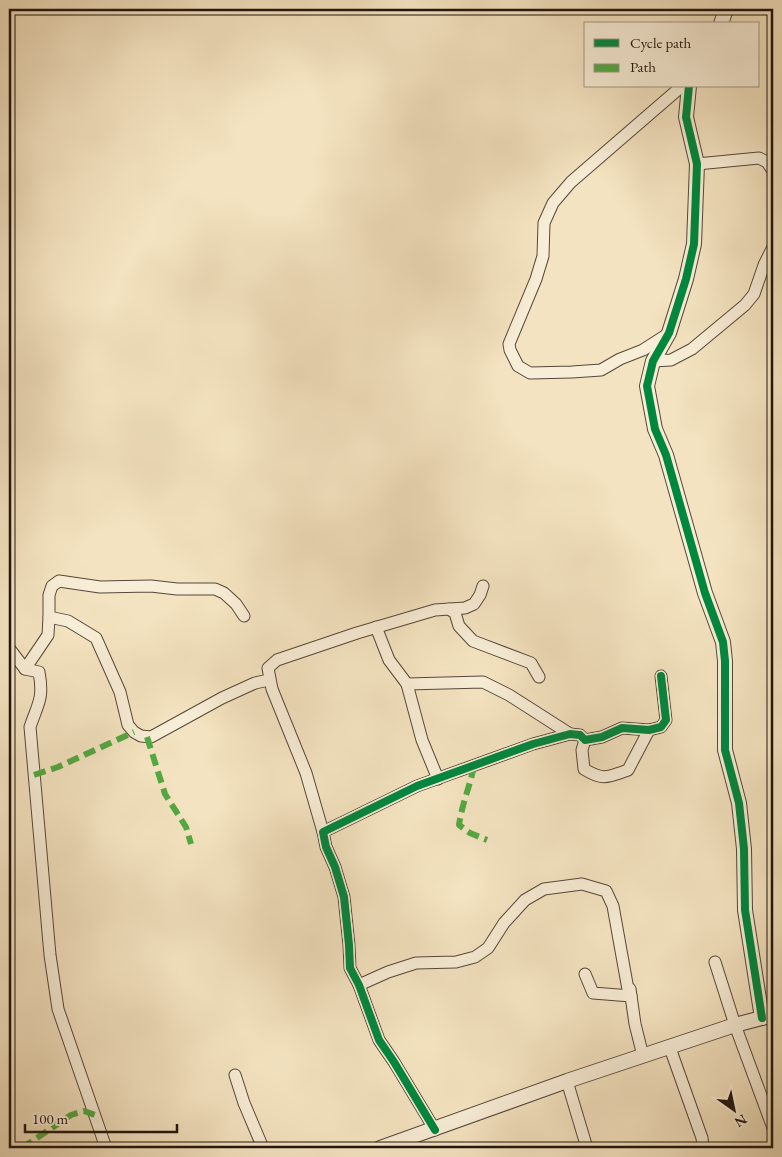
<svg xmlns="http://www.w3.org/2000/svg" width="782" height="1157" viewBox="0 0 782 1157" font-family="'EB Garamond',serif">
<style>
.lines{fill:none;stroke-linecap:round;stroke-linejoin:round}
.minor-casing{stroke:#55483a;stroke-width:13}
.tertiary-casing{stroke:#55483a;stroke-width:16}
.minor{stroke:#f8edd6;stroke-width:11}
.tertiary{stroke:#f8edd6;stroke-width:14}
.quiet{stroke:#52a941;stroke-width:6;stroke-dasharray:12 6;stroke-linecap:butt}
.cycleway-casing{stroke:#f8edd6;stroke-width:11}
.cycleway{stroke:#00873e;stroke-width:8}
</style>
<rect width="100%" height="100%" fill="#f4e3c0"/>
<filter id="stains"><feTurbulence type="fractalNoise" baseFrequency=".004" numOctaves="4"/><feColorMatrix values="0 0 0 0 .2 0 0 0 0 .09 0 0 0 0 .02 0 0 0 .5 -.17"/></filter>
<radialGradient id="worn" r=".72"><stop offset=".6" stop-color="#630" stop-opacity="0"/><stop offset="1" stop-color="#630" stop-opacity=".3"/></radialGradient>
<g class="lines">
<defs>
<g id="minor">
<polyline points="697,164 759,158 767,162 773,171"/>
<polyline points="668,334 643,350 620,359 601,370 572,372 530,373 518,366 510,350 509,344 536,279 543,256 544,223 553,203 571,182 682,86"/>
<polyline points="653,361 671,360 692,349 745,305 754,294 764,265 773,247"/>
<polyline points="449,609 455,613 459,626 473,641 531,663 539,677"/>
<polyline points="244,616 236,604 224,593 215,589 177,589 151,586 100,587 59,581 52,586 49,595 49,617 68,621 96,638 120,692 128,725 134,732 141,736 151,737 222,698 255,683 269,680"/>
<polyline points="376,627 389,660 407,684 422,740 438,779"/>
<path d="M9,648L25,669L39,672C44,699 38,703 30,727L50,955L58,1009L106,1148"/>
<polyline points="25,669 48,635 49,617"/>
<polyline points="407,684 483,682 509,695 570,734"/>
<path d="M585,740L582,750L584,769C603,781 608,777 628,770L649,730"/>
<polyline points="323,832 306,773 272,689 268,668 277,660 357,633 435,610 465,608 474,604 480,595 483,586"/>
<polyline points="715,962 735,1025 773,1128"/>
<polyline points="585,974 593,993 631,996"/>
<polyline points="359,985 388,972 416,963 456,962 475,957 488,948 504,923 525,900 544,889 582,884 606,891 613,906 629,995"/>
<polyline points="630,989 635,1024 643,1056"/>
<polyline points="670,1048 702,1138 703,1147 702,1148"/>
<polyline points="235,1075 244,1103 263,1148"/>
<polyline points="567,1081 587,1148"/>
<polyline points="435,1130 394,1062 379,1040 359,985 350,968 349,945 344,897 335,867 326,847 323,832 417,786 533,744 570,734 580,735 585,740 602,737 622,728 649,730 661,727 666,720 661,676"/>
</g>
<g id="tertiary">
<polyline points="721,24 726,9"/>
<polyline points="689,86 686,117 697,164 694,244 686,279 669,333 653,361 647,386 655,429 666,455 705,593 723,642 725,661 725,750 739,803 744,849 745,910 762,1018"/>
<polyline points="380,1148 567,1081 735,1025 773,1015"/>
</g>
</defs>
<use href="#minor" class="minor-casing"/>
<use href="#tertiary" class="tertiary-casing"/>
<use href="#minor" class="minor"/>
<use href="#tertiary" class="tertiary"/>
<g class="quiet">
<polyline points="147,737 165,794 186,827 191,844"/>
<path d="M474,766C470,786 462,804 459,825L470,833L487,840"/>
<polyline points="34,775 58,767 134,732"/>
<polyline points="22,1148 71,1115 84,1111 95,1115"/>
</g>
<defs>
<g id="cycleway">
<polyline points="689,86 686,117 697,164 694,244 686,279 669,333 653,361 647,386 655,429 666,455 705,593 723,642 725,661 725,750 739,803 744,849 745,910 762,1018"/>
<polyline points="435,1130 394,1062 379,1040 359,985 350,968 349,945 344,897 335,867 326,847 323,832 417,786 533,744 570,734 580,735 585,740 602,737 622,728 649,730 661,727 666,720 661,676"/>
</g>
</defs>
<use href="#cycleway" class="cycleway-casing"/>
<use href="#cycleway" class="cycleway"/>
</g>
<rect width="782" height="1157" fill="none" stroke="#f4e3c0" stroke-width="30"/>
<rect x="10" y="10" width="762" height="1137" fill="none" stroke="#20150e" stroke-width="2.5"/>
<rect x="15" y="15" width="752" height="1127" fill="none" stroke="#20150e"/>
<rect x="584" y="22" width="175" height="65" fill="#f8edd6" stroke="#a29786"/>
<rect x="594" y="39" width="25" height="8" fill="#00873e" stroke="#a29786"/>
<text x="630" y="48" font-size="15" fill="#20150e">Cycle path</text>
<rect x="594" y="64" width="25" height="8" fill="#52a941" stroke="#a29786"/>
<text x="630" y="72" font-size="15" fill="#20150e">Path</text>
<g transform="translate(734 1110) rotate(147)" stroke="#f8edd6" stroke-width="4" paint-order="stroke">
<path d="M0-4L9 19L0 12L-9 19Z" fill="#20150e"/>
<text y="-8" font-size="14" font-weight="bold" text-anchor="middle" fill="#20150e">N</text>
</g>
<path d="M25 1124v8h152v-8" fill="none" stroke="#20150e" stroke-width="2.5"/>
<text x="32" y="1124" font-size="15" fill="#20150e" stroke="#f8edd6" stroke-width="4" paint-order="stroke">100 m</text>
<rect width="100%" height="100%" filter="url(#stains)"/>
<rect width="100%" height="100%" fill="url(#worn)"/>
</svg>
